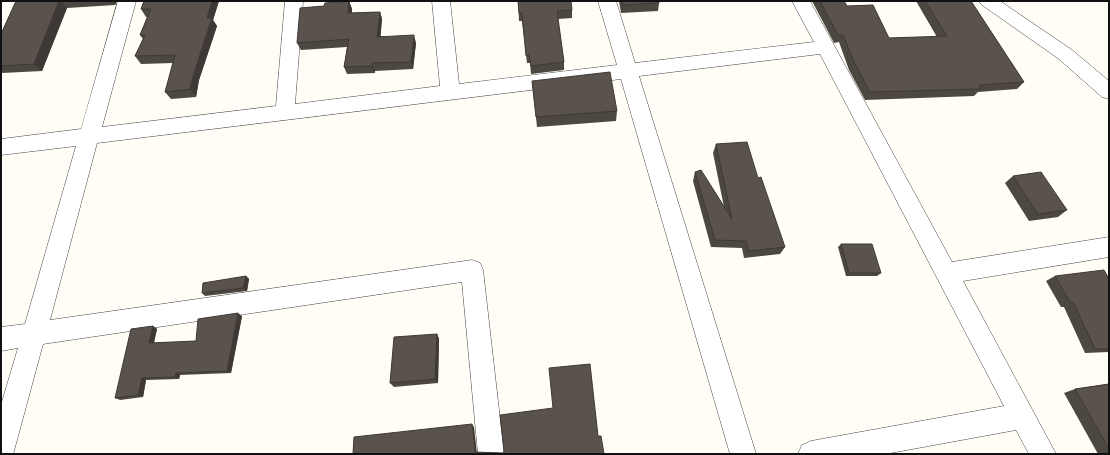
<svg xmlns="http://www.w3.org/2000/svg" width="1110" height="455" viewBox="0 0 1110 455" font-family="'Roboto Serif',serif">
<style>
.lines{fill:none;stroke-linecap:round;stroke-linejoin:round}
.street-casing{stroke:#444;stroke-width:1}
.street{fill:#fff;fill-rule:evenodd}
.wall{fill:#4d4742}
.shaded-wall{fill:#3f3936}
.building{fill:#5a524d;stroke:#3f3936}
</style>
<rect width="100%" height="100%" fill="#fffdf5"/>
<g class="lines">
<defs>
<g id="street">
<polygon points="118,1 136,1 102,127 276,106 285,1 303,1 295,104 440,86 432,1 450,1 459,84 617,65 598,1 616,1 635,63 814,42 792,1 810,1 952,262 1109,237 1109,257 963,281 1056,454 1029,454 1016,430 885,454 798,454 802,445 811,441 1004,406 820,54 639,76 756,454 730,454 621,79 97,143 50,320 472,260 480,263 483,270 504,454 478,454 462,282 43,344 14,451 13,454 1,454 1,405 18,348 1,351 1,327 25,324 76,146 1,155 1,139 81,129"/>
<polygon points="979,1 1000,1 1072,50 1109,81 1109,99 1102,97 1059,59 982,5"/>
</g>
</defs>
<use href="#street" class="street-casing"/>
<use href="#street" class="street"/>
</g>
<g class="wall">
<polygon points="16,1 117,1 115,5 67,8 42,71 2,73 1,77 1,34"/>
<polygon points="144,1 219,1 213,20 217,26 199,80 196,97 171,99 165,92 173,63 141,64 135,56 143,39 140,35 147,17 146,17 141,9"/>
<polygon points="349,1 352,9 352,13 380,12 382,19 380,36 416,43 413,69 375,71 375,73 347,74 344,67 347,47 301,50 297,43"/>
<polygon points="518,1 572,10 572,18 558,19 564,62 564,70 531,74 530,63 527,63 522,21 519,21"/>
<polygon points="619,1 659,1 659,3 658,11 621,13"/>
<polygon points="812,1 844,1 847,6 889,38 937,37 916,1 971,1 1024,82 1017,89 978,92 974,96 865,100 849,70 839,42 834,43"/>
<polygon points="532,81 617,111 616,121 537,127"/>
<polygon points="716,144 758,178 785,247 780,254 744,258 742,248 711,247 693,181 695,172 724,207 713,153"/>
<polygon points="1013,176 1067,210 1058,217 1029,221 1005,183"/>
<polygon points="841,244 881,273 877,276 846,276 838,247"/>
<polygon points="246,276 249,279 247,291 205,296 202,293"/>
<polygon points="1055,276 1109,279 1109,352 1085,353 1064,307 1061,307 1046,281"/>
<polygon points="242,316 231,373 180,375 179,379 146,380 143,397 120,400 115,398 153,326 157,329 154,343 196,341"/>
<polygon points="437,334 439,339 438,383 394,387 390,383"/>
<polygon points="1109,384 1109,454 1098,454 1064,393 1075,389"/>
</g>
<g class="shaded-wall">
<polygon points="59,1 61,1 67,8 42,71 34,64"/>
<polygon points="113,1 117,1 115,5"/>
<polygon points="212,1 219,1 213,20 217,26 199,80 196,97 190,89 207,18"/>
<polygon points="349,1 352,9 351,21 348,13"/>
<polygon points="380,12 382,19 380,44 377,37"/>
<polygon points="414,35 416,43 413,69 411,62"/>
<polygon points="372,63 375,71 375,73 372,66"/>
<polygon points="246,276 249,279 247,291 243,288"/>
<polygon points="238,313 242,316 231,373 227,371"/>
<polygon points="153,326 157,329 153,346 149,343"/>
<polygon points="437,334 439,339 438,383 435,379"/>
<polygon points="176,373 180,375 179,379 175,377"/>
<polygon points="142,378 146,380 143,397 138,395"/>
<polygon points="472,424 474,427 477,454 475,452"/>
</g>
<g class="building">
<polygon points="16,1 59,1 34,64 1,66 1,34"/>
<polygon points="144,1 212,1 207,18 212,18 194,73 190,89 165,92 175,55 135,56 145,35 140,35 151,9 141,9"/>
<polygon points="349,1 348,13 380,12 377,37 414,35 411,62 372,63 372,66 344,67 349,39 297,43 300,8 324,6 325,3"/>
<polygon points="518,1 571,1 572,10 557,11 564,62 531,66 529,55 526,56 522,13 519,13"/>
<polygon points="622,1 659,1 659,3 622,5"/>
<polygon points="820,1 844,1 847,6 873,5 889,38 947,36 925,1 971,1 1024,82 979,85 981,89 870,92 854,62 843,35 838,35"/>
<polygon points="610,72 617,111 536,117 532,81"/>
<polygon points="747,142 758,178 761,177 785,247 749,251 746,241 715,240 695,172 701,170 732,219 716,144"/>
<polygon points="1041,172 1067,210 1038,214 1013,176"/>
<polygon points="841,244 872,244 881,273 849,273"/>
<polygon points="1104,270 1109,279 1109,349 1095,349 1073,302 1070,302 1055,276"/>
<polygon points="246,276 243,288 202,293 203,283"/>
<polygon points="238,313 227,371 176,373 175,377 142,378 138,395 115,398 131,329 153,326 149,343 196,341 198,319"/>
<polygon points="437,334 435,379 390,383 394,337"/>
<polygon points="590,364 598,436 601,436 604,454 353,454 354,437 472,424 475,452 503,453 504,451 500,415 553,408 549,368"/>
<polygon points="1109,384 1109,449 1075,389"/>
</g>
<rect width="1110" height="455" fill="none" stroke="#111111" stroke-width="4"/>
</svg>
